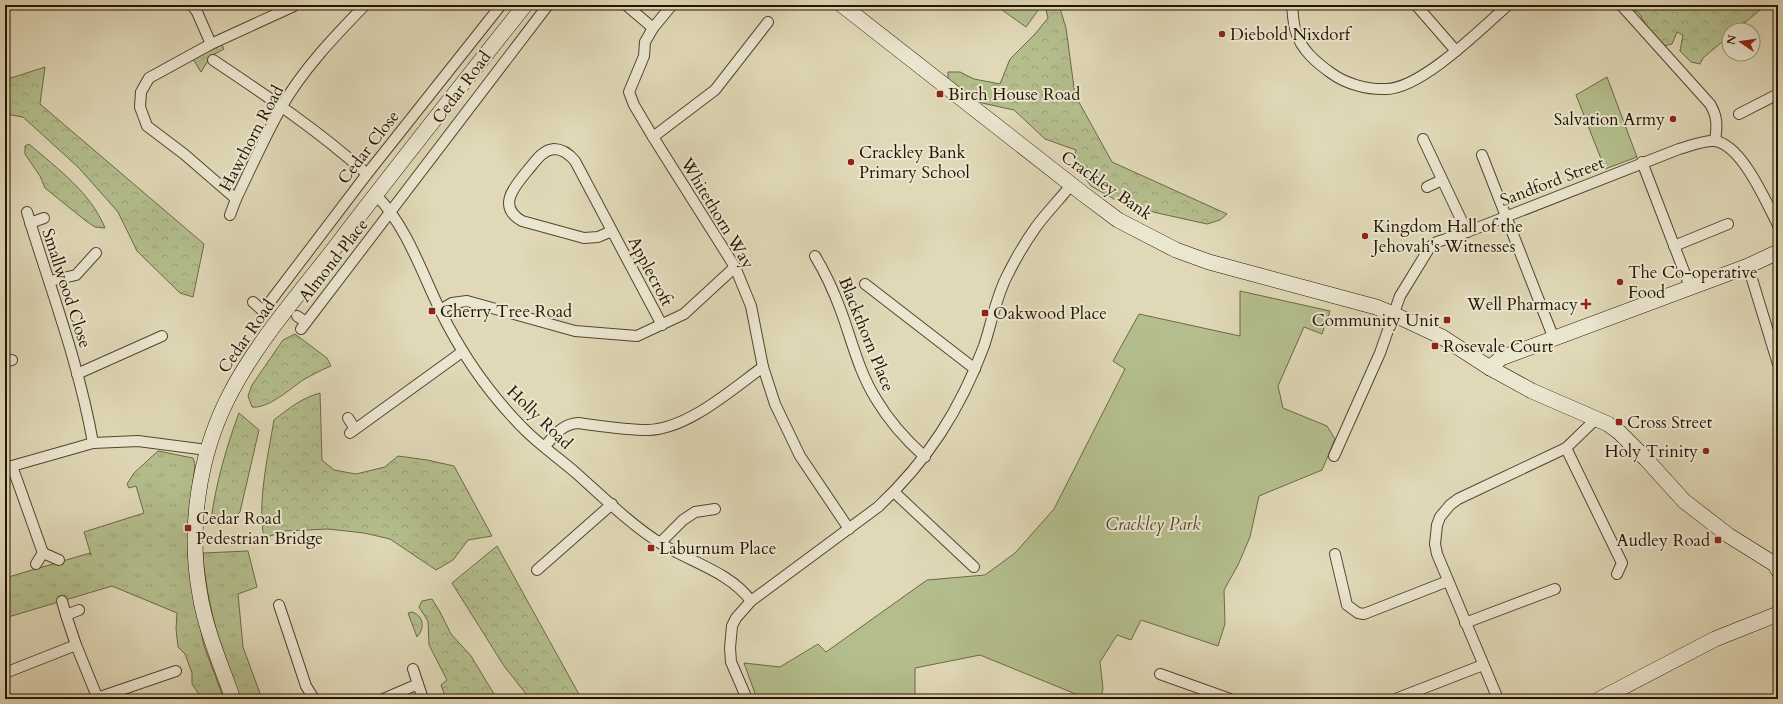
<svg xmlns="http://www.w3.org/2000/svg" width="1783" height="704" viewBox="0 0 1783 704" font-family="Cardo,serif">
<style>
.grass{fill:url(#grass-tufts);stroke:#6c6946}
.forest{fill:url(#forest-crowns);stroke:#6c6946}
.green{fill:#b4be8d;stroke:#6c6946}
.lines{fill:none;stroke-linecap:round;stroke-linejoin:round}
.street-casing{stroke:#54452e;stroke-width:12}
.secondary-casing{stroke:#251400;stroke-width:16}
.street{stroke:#ebe6d0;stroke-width:10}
.secondary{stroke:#ebe6d0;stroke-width:15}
.poi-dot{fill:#8f2418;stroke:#ebe6d0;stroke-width:1.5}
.labels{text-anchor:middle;stroke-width:4;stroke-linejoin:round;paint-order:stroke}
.poi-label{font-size:17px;fill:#251400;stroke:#ebe6d0;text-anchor:start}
.street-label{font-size:17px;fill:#251400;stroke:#ebe6d0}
.park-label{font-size:17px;font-style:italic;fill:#50472a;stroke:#ebe6d0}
</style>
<defs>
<pattern id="grass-tufts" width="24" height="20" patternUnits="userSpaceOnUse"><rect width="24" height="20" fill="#b4be8d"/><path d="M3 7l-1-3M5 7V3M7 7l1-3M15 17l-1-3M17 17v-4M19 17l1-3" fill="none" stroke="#9ba278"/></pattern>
<pattern id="forest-crowns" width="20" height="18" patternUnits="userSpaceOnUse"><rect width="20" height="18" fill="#b4be8d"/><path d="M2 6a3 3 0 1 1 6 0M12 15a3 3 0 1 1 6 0" fill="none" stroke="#9ba278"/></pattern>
</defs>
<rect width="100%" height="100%" fill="#e0d8b7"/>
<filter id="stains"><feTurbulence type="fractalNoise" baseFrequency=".005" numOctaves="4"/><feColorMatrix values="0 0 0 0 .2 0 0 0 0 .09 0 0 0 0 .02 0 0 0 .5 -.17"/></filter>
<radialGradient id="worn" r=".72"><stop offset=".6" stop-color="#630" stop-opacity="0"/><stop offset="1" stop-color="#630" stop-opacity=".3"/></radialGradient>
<g class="grass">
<polygon points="158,451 193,458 195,465 188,525 188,553 194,597 204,646 224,699 206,699 200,696 192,684 192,673 185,654 178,647 176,629 177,613 112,586 5,618 5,578 90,553 91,555 84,532 144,513 136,486 129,488 127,484 134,473"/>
<path d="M248,551L257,587L238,594L243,647L262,699H240C221,652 208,608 203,558V553Z"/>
</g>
<g class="forest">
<polygon points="1045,5 1059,5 1066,28 1075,95 1112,162 1227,214 1220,220 1207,224 1126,206 1091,186 1073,163 1076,150 1045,139 1014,110 982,103 948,80 948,72 960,72 974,79 1000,84 1010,59 1035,34 1048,18"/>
<polygon points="1632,5 1766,5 1736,30 1729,30 1729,36 1703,58 1700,64 1691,62 1680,51 1683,35 1677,32 1672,44 1664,46 1650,33 1639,13 1632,9"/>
<polygon points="221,43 224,49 211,56 201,72 193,59"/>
<polygon points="45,67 40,104 204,244 193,297 180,293 137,251 118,212 79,168 23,117 5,114 5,80"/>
<path d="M29,144C58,169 91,193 105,228L95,227L86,221L45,188L40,176L25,154V146Z"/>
<path d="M295,334L327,358L331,366C321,370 312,375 303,380C290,389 268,409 252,407L248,396L252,385L283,340Z"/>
<path d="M320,393L322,460L334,470L356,474L385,467L398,456L427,460L454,466L492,536L468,540L453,560L436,570L390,539L364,533L328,529L285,531L264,538C257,503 268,456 274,420C289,408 302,398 320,393Z"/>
<path d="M239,413L259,430L240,512L228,524L218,525L211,520C216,483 226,448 239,413Z"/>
<polygon points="497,546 581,698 581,699 530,699 504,666 452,583"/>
<polygon points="432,599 440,612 451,634 471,656 497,699 446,699 441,685 447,680 429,645 428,621 419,607 422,601"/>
<path d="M412,612C424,616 425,628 417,637L408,613Z"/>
</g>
<g class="green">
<polygon points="995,5 1033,5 1039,9 1026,27"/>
<polygon points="1607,77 1637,157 1605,169 1576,95"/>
<polygon points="1240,291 1330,311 1322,334 1304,327 1278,386 1283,408 1327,426 1335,439 1322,470 1259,496 1250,537 1238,565 1224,590 1225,624 1218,646 1141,620 1131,640 1117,635 1100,662 1103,689 1100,699 1088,699 980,655 915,668 915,699 757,699 744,663 780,667 818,644 826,652 927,580 985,575 1015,553 1054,509 1125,369 1113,361 1139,314 1240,336"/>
</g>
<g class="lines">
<defs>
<g id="street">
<polyline points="192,5 197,12 211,44"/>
<polyline points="626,5 653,28"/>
<polyline points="672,5 653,28 645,42 644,56 629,92 634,105 653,137 735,267 751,306 763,367 775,404 800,456 849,529"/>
<path d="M1292,5C1293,14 1293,24 1296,32C1301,50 1317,63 1331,73C1346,84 1368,90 1386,89C1421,89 1482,28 1508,5"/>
<polyline points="1416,5 1456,51"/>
<path d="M1621,5L1710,104C1718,117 1717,127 1715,141"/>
<path d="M213,60C267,96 319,131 367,174"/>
<polyline points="1739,114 1778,94"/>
<polyline points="653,137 715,90 768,22"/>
<polyline points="1423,139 1467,232"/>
<polyline points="1482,155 1554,339"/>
<polyline points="1642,162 1690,287"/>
<polyline points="1427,187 1442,180"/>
<path d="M376,195C407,227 421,271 440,310C462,355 490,395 525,430C541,446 560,459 576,473C603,497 630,524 660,543C690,562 730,572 751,601"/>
<polyline points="236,199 184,154 147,126 140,107 141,92 149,78 211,44 294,6"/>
<path d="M27,212C50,288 79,363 93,443"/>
<path d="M230,215L236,199C251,168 265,136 282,106C304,68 335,36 365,5"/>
<polyline points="30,223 44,218"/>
<path d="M612,231L598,237L584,238L522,221C496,206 515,186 528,170C535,162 542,150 554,149C564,149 570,155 575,161L662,325"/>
<polyline points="1674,246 1728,224"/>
<path d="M815,256C826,274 834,292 841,311C852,341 859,372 876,399C889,421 906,440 925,457"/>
<polyline points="1748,266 1778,364"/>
<polyline points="50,281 76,275 96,253"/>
<polyline points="865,284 975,369"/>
<polyline points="253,302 263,311 367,174 501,5"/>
<polyline points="440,310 452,303 467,301 575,331 637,336 684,314 735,267"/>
<polyline points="297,316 306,322"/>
<polyline points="301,329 548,5"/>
<polyline points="5,362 12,360"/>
<polyline points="77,374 162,336"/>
<polyline points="348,418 355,429"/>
<polyline points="350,433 462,352"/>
<path d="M545,446C555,435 562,424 578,423C601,426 625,430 648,430C688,429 732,389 763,367"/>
<polyline points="1566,448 1622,563 1617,574"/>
<path d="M1334,456L1380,353L1400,296L1430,247L1437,242L1467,232L1679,149C1690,146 1703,140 1715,141C1742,145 1766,202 1778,225"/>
<polyline points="12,466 43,553"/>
<polyline points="5,468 93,443 138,441 207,450"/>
<polyline points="894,492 974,567"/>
<polyline points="660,543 683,520 695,512 715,509"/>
<polyline points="1335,554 1347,605 1358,613 1364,614 1448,581"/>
<polyline points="36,564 43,553 59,560"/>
<polyline points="537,570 612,504"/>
<polyline points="62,601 66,615 79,610"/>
<polyline points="279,605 306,686 314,699"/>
<polyline points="66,615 76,645 98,699"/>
<polyline points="1465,623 1555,589"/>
<polyline points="413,669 423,699"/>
<polyline points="5,673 76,645"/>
<polyline points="1160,674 1230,699"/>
<polyline points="97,698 176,671"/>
<polyline points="1398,698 1483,665"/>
<polyline points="383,699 418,684"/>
<path d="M747,699L731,662L730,648L732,626L736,618L751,601L878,507C928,460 960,410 984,346C992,322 996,296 1008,274C1016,258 1026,241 1036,227C1047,212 1060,199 1071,185"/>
<polyline points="1498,699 1437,554 1435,544 1437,525 1440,517 1450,505 1458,499 1566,448 1597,418"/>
</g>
<g id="secondary">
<polyline points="842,5 1082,193 1118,220 1176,250 1209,262 1376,307 1393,314 1442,337 1490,368 1532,391 1608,424 1619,432 1646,459 1684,501 1728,535 1776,565 1778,570"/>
<polyline points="1490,368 1501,358 1748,266 1778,252"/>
<path d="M233,699C221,665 206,631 200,595C188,530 198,458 228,398C256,342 302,291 340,241C401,161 463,83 525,5"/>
<polyline points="1600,699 1715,639 1778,614"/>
</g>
</defs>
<use href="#street" class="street-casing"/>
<use href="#secondary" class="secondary-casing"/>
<use href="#street" class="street"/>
<use href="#secondary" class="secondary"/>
</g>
<g class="poi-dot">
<circle cx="1222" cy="34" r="4"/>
<rect x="936" y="90" width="8" height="8" rx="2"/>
<circle cx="1673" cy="119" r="4"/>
<circle cx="851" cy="162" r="4"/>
<circle cx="1365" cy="236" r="4"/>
<circle cx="1620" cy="282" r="4"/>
<path d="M1584 298h4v4h4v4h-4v4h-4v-4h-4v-4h4z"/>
<rect x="428" y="307" width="8" height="8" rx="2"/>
<rect x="981" y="309" width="8" height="8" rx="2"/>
<rect x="1443" y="316" width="8" height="8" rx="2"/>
<rect x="1431" y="342" width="8" height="8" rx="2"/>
<rect x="1615" y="418" width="8" height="8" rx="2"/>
<circle cx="1706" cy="451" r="4"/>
<rect x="184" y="524" width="8" height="8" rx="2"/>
<rect x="1714" y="536" width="8" height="8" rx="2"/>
<rect x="647" y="544" width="8" height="8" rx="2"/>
</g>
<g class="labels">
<g class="poi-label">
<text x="1230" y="40">Diebold Nixdorf</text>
<text x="948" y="100">Birch House Road</text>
<text x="1665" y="125" text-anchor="end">Salvation Army</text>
<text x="859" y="158">Crackley Bank<tspan x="859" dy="20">Primary School</tspan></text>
<text x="1373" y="232">Kingdom Hall of the<tspan x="1373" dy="20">Jehovah's Witnesses</tspan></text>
<text x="1628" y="278">The Co-operative<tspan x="1628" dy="20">Food</tspan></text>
<text x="1578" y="310" text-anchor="end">Well Pharmacy</text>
<text x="440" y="317">Cherry Tree Road</text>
<text x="993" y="319">Oakwood Place</text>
<text x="1439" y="326" text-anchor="end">Community Unit</text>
<text x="1443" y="352">Rosevale Court</text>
<text x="1627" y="428">Cross Street</text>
<text x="1698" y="457" text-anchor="end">Holy Trinity</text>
<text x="196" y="524">Cedar Road<tspan x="196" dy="20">Pedestrian Bridge</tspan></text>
<text x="1710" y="546" text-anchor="end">Audley Road</text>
<text x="659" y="554">Laburnum Place</text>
</g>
<g class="street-label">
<text transform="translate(461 87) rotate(-53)" y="6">Cedar Road</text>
<text transform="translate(251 138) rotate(-62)" y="6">Hawthorn Road</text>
<text transform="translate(368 147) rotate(-52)" y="6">Cedar Close</text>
<text transform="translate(1552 181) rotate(-21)" y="6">Sandford Street</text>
<text transform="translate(1107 185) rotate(35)" y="6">Crackley Bank</text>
<text transform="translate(718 213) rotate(59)" y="6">Whitethorn Way</text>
<text transform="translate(333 260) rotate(-52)" y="6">Almond Place</text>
<text transform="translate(651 271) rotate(62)" y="6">Applecroft</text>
<text transform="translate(67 288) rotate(72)" y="6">Smallwood Close</text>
<text transform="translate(867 334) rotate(68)" y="6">Blackthorn Place</text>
<text transform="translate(246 336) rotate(-55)" y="6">Cedar Road</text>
<text transform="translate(540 417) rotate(44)" y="6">Holly Road</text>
</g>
<g class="park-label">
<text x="1153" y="530">Crackley Park</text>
</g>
</g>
<rect width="1783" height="704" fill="none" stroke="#e0d8b7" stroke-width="20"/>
<rect x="6" y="6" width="1771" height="692" fill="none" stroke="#251400" stroke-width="2"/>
<rect x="10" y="10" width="1763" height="684" fill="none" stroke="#251400"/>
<g transform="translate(1741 42) rotate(283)"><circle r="19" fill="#ebe6d0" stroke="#9c927d"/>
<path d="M0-3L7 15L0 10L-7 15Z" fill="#8f2418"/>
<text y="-6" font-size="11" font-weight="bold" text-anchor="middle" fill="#251400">N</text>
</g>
<rect width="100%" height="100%" filter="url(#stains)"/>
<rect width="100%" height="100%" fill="url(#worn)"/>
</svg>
